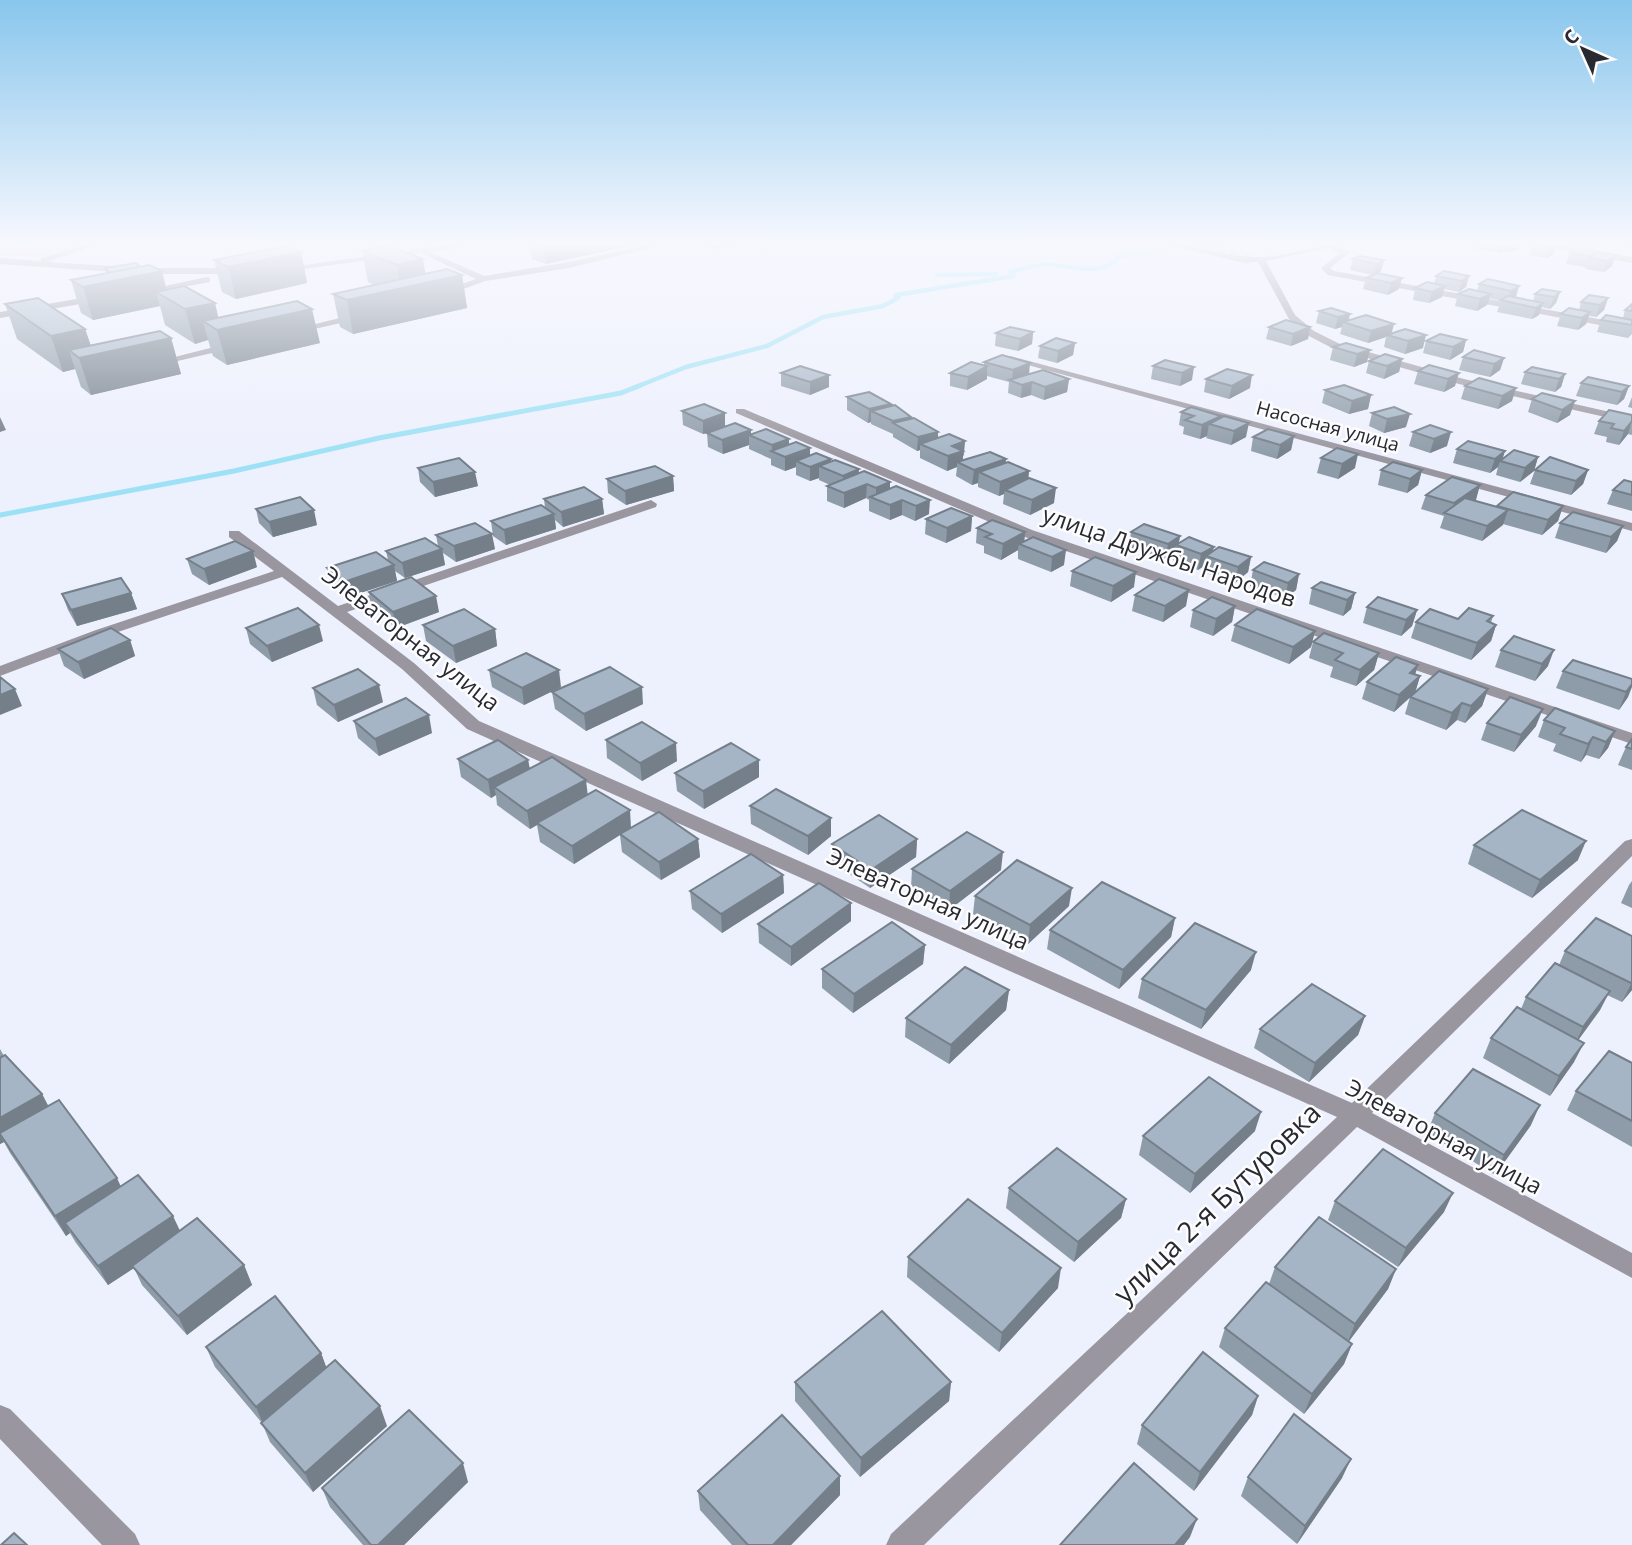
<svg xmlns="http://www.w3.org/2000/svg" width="1632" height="1545" viewBox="0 0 1632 1545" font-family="'Open Sans',sans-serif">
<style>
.green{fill:#e1b8d7}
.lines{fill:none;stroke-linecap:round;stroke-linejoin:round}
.stream-far1{stroke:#9ce1f5;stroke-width:4.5}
.stream{stroke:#9ce1f5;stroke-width:5}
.minor-tunnel{stroke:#c6c8d4;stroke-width:10;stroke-dasharray:10 4.5;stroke-linecap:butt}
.minor{fill:#9a969f;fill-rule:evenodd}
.wall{fill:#8e9ca9}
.shaded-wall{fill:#747f8a}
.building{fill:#a5b5c5;stroke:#747f8a;stroke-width:2}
.labels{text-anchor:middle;stroke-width:5;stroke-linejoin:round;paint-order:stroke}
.far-street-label{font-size:19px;fill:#282931;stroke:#fdfdfd}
.street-label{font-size:23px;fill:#282931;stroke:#fdfdfd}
.near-street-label{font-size:28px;fill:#282931;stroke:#fdfdfd}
</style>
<rect width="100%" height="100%" fill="#edf0fd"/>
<polygon class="green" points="0,244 80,244 39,257 0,255"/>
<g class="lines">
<g class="stream-far1">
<polyline points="937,275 997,274"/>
<path d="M636,387L686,367L767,346L823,317L883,306L898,298L896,295L1014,276L1010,272C1021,269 1031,266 1042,265C1066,263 1104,280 1120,255L1151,254L1175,244"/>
</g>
<polyline class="stream" points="0,515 234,471 379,438 621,393 641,385"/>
<polyline class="minor-tunnel" points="1187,244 1250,260"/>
<g class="minor">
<polygon points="86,244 99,244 47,262 147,268 240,268 244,271 240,274 147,274 0,264 0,258 41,261 41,258"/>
<polygon points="452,244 476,244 430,252 484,276 569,262 651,244 658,246 569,268 485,281 442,297 439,296 439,292 476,279 421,253 281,272 277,269"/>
<path d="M1165,244C1196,244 1226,257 1257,257C1286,258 1314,244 1343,244L1339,246L1350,252L1330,268L1334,271L1632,325V331L1328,275L1321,268L1340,253L1329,248L1266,261L1295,315L1314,331L1340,344L1464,379L1632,417V423L1459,384L1332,348L1307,335L1289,319L1258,262H1241Z"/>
<polygon points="1531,244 1551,244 1632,257 1632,263"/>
<polygon points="207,277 210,278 210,282 145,294 141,291"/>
<polygon points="100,295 103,296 103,300 0,318 0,312"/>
<polygon points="360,313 363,314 363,318 292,334 287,331"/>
<polygon points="234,342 239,345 238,347 156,366 151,363"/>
<polygon points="1010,356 1632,523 1632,531 1010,360"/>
<polygon points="736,409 744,409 1032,530 1632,733 1632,744 1022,536 736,413"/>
<polygon points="651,500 657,504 656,507 347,612 414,663 479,721 1352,1103 1625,841 1632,839 1632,856 1372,1113 1632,1253 1632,1278 1357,1127 924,1545 886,1545 891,1534 1337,1117 467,729 402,669 282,577 106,636 0,676 0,666 96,630 274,571 229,537 229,531 239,531 338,606"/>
<polygon points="0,1405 10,1409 135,1534 140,1545 102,1545 0,1439"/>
</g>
</g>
<g class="wall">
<polygon points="530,244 638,244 546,264 532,259"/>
<polygon points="703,244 737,244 716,249"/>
<polygon points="1475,244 1519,244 1518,250 1498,253 1474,249"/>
<polygon points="1532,244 1557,244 1553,254 1548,258 1529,255"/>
<polygon points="1576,244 1601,244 1594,249"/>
<polygon points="1614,244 1632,244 1632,248"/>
<polygon points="362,251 425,274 462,275 467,308 353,334 340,327 333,294 374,285 368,282"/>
<polygon points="1597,251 1596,253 1598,252 1612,266 1604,272 1585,269 1586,267 1585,267 1566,264 1570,253"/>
<polygon points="301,252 307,283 236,299 222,292 214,260"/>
<polygon points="1353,259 1384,260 1381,271 1378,273 1399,289 1388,295 1363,289 1366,278 1373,275 1350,270"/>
<polygon points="105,268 167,289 215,303 218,318 320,343 227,365 213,356 208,340 195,344 165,325 160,306 93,320 81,313 71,280 106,273"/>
<polygon points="1436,276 1469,276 1466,287 1459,292 1444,289 1442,297 1429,303 1413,300 1415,288 1434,284"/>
<polygon points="1479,284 1519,286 1515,298 1533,301 1535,294 1560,292 1556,303 1550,309 1541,307 1539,315 1532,319 1497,312 1501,301 1489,298 1487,305 1477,311 1455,306 1458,294 1477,291"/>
<polygon points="1608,298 1604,310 1596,317 1589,316 1586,324 1578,330 1557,326 1561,314 1579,310 1581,302"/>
<polygon points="5,304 85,329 91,346 171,338 181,374 91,395 81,387 75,369 63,372 17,339"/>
<polygon points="1632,304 1632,334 1628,338 1597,332 1601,320 1623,318 1625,310"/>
<polygon points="1319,311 1350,314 1348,320 1392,333 1423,348 1405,354 1384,347 1386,337 1368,343 1340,334 1342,327 1335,329 1316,323"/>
<polygon points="1269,327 1310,327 1308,339 1291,346 1266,339"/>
<polygon points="1033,332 1032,344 1018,351 995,346 996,333"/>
<polygon points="1466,340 1463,352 1450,360 1423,353 1426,341"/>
<polygon points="1075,343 1073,355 1057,363 1038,358 1040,346"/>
<polygon points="1346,343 1367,362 1354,367 1330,360 1333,347"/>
<polygon points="1463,357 1504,358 1500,370 1490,377 1459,370"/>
<polygon points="1402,359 1399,372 1384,379 1366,373 1369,361"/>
<polygon points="1165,360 1192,380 1180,386 1151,379 1153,366"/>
<polygon points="984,362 1029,374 1069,379 1067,392 1044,400 1031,395 1021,398 1008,393 1009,382 987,376 987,379 967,390 950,386 950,373 984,365"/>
<polygon points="1429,365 1455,386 1444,392 1414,384 1418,371"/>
<polygon points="1525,372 1565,374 1561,387 1555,392 1521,384"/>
<polygon points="781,373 829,375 829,387 810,395 781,386"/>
<polygon points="1479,378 1512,401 1498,409 1461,399 1465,386"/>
<polygon points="1206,379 1250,388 1229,399 1204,392"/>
<polygon points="1581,383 1629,386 1624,399 1617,405 1576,396"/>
<polygon points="1325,390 1371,395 1368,409 1349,414 1322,403"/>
<polygon points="1542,393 1570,415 1557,423 1528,412 1532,399"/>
<polygon points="847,397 891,406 911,419 938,432 938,438 965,441 964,455 963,456 963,460 1006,463 1029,478 1054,503 1030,515 1003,504 1004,494 999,496 978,487 978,483 972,485 956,476 957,467 947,471 920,458 920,450 917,451 893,437 893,434 871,424 871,422 868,423 847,410"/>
<polygon points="1632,397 1632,408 1628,407"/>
<polygon points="682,411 751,434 789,439 789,444 810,456 831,461 859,473 890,482 890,488 929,514 915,521 902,515 890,520 869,511 869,500 866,498 844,508 827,501 827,486 830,485 819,480 819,478 810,481 796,475 796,467 785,471 771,465 771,459 749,449 749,445 723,454 708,447 707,433 703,434 683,425"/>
<polygon points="1181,412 1221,416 1221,418 1246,437 1231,445 1206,438 1207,436 1200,439 1183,434 1184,427 1179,425"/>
<polygon points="1372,413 1406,427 1384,433 1369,426"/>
<polygon points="1632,415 1632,435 1628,434 1619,445 1606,442 1607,437 1594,434 1599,421"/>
<polygon points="1430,425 1447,446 1430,453 1409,446 1413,432"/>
<polygon points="1294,436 1291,450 1277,459 1251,451 1253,437"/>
<polygon points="1457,449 1503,459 1538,457 1534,471 1520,482 1496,475 1498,467 1490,473 1453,463"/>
<polygon points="1321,458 1355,468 1338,479 1317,473"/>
<polygon points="418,468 478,486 435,497 420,482"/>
<polygon points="1381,470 1422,470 1418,485 1407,493 1378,485"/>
<polygon points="1535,470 1588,470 1583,484 1571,495 1530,484"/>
<polygon points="673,476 674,491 626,505 608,493 607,479"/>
<polygon points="1632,482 1632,511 1607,504 1613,490"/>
<polygon points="1480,485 1474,500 1496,507 1497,506 1563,506 1558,521 1542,535 1503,524 1482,541 1440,528 1444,516 1421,509 1426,495"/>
<polygon points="544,499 602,499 604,514 563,527 555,520 556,529 506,545 493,536 491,521 545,508"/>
<polygon points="256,509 317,525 273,537 259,523"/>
<polygon points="972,516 971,531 946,543 925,534 926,519"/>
<polygon points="1560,523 1623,526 1617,541 1606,553 1555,538"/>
<polygon points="977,528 1025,532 1024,541 1033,537 1064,565 1051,572 1018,559 1018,550 1001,560 984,553 984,546 976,543"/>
<polygon points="1131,532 1180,536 1179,543 1213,551 1251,557 1248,572 1235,583 1203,572 1204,566 1198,570 1173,560 1174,553 1165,560 1129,547"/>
<polygon points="436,535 495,549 456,562 443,553 445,565 405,578 395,571 397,581 348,597 331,584 327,568 388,560 386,551 438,546"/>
<polygon points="187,559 257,567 209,585 192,574"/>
<polygon points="1253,570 1299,574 1296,590 1285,598 1250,586"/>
<polygon points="1072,571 1134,587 1111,602 1070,586"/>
<polygon points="1312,588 1355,593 1351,609 1343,616 1309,604"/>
<polygon points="369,592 439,612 396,628 372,608"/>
<polygon points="131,593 137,609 77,626 68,610 62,594"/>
<polygon points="1135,595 1186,606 1163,622 1132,611"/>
<polygon points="1235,606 1232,622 1213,636 1190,627 1193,610"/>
<polygon points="1367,607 1417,610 1412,626 1401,636 1363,623"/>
<polygon points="1493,616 1491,623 1496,625 1491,641 1471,660 1411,638 1416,622"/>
<polygon points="423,625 495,629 497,646 456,663 426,641"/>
<polygon points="1235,625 1315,631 1311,647 1289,664 1231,641"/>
<polygon points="246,628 323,641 272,662 250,644"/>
<polygon points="130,640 135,656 84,679 64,666 58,649"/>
<polygon points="1313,642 1379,653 1374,670 1356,686 1330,677 1333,667 1309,658"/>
<polygon points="1501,650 1548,666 1535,681 1495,667"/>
<polygon points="489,670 561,687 524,705 492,687"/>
<polygon points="1563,671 1632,679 1628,697 1619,710 1556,688"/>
<polygon points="1416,675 1420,676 1415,693 1488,689 1482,706 1465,723 1457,720 1446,730 1405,714 1410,697 1394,712 1362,699 1367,682"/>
<polygon points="313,688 383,702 338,722 317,705"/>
<polygon points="552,692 643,704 586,731 555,709"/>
<polygon points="1544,720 1615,731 1608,748 1599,759 1586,755 1581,762 1553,751 1556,744 1538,737"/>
<polygon points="354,721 432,733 379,756 358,738"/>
<polygon points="1487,723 1536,726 1514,752 1481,740"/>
<polygon points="1632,739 1632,770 1618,765 1626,747"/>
<polygon points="606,740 677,761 642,781 607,758"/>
<polygon points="458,759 528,760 530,769 587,794 631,828 698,839 700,857 661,880 622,852 620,835 574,864 540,842 537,825 530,829 497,805 496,795 491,798 461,777"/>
<polygon points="675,773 759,777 704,809 677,791"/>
<polygon points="750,806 831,818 831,836 808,855 751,824"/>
<polygon points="917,839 916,857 870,888 832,862 832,844"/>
<polygon points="1474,845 1578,860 1532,898 1468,864"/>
<polygon points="912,869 1001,870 949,910 911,888"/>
<polygon points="783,875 784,893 722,933 692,909 690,891"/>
<polygon points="1632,881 1632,908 1621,903 1629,885"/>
<polygon points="975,896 1069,906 1028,944 973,914"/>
<polygon points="851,903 851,921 791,966 759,943 758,924"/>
<polygon points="1175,918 1171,937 1119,989 1047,949 1050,930"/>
<polygon points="1632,936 1632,990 1622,1002 1607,995 1600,1010 1578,1040 1574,1062 1550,1096 1483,1058 1491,1038 1521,1009 1526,997 1559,965 1565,951"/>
<polygon points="925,945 923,964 853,1013 822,988 822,969"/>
<polygon points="1251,970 1201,1029 1138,998 1142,979"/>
<polygon points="1009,990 1006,1010 949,1064 905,1037 906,1018"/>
<polygon points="1365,1016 1358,1035 1309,1082 1254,1048 1260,1029"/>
<polygon points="0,1049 4,1056 42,1094 48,1106 121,1187 180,1231 244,1265 252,1285 187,1335 142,1285 134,1268 108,1285 76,1243 70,1233 66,1236 10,1153 4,1142 0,1144"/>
<polygon points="1632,1063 1632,1147 1567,1110 1576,1091"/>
<polygon points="1435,1113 1531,1125 1495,1175 1427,1133"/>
<polygon points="1255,1131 1190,1193 1139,1155 1143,1136"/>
<polygon points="1009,1188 1126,1199 1121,1218 1074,1262 1006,1208"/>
<polygon points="1335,1201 1444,1212 1398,1267 1328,1220"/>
<polygon points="908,1257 1058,1288 999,1352 907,1277"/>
<polygon points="1275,1267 1396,1269 1388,1289 1348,1342 1352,1344 1344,1364 1304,1414 1219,1347 1225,1328 1269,1284"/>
<polygon points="206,1347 321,1353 326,1367 387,1426 313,1492 270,1442 262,1423 215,1367"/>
<polygon points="795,1382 951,1382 949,1401 860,1477 795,1401"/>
<polygon points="1258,1396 1252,1415 1194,1491 1137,1444 1142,1425"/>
<polygon points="1248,1477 1342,1478 1297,1544 1241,1496"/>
<polygon points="468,1482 404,1545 363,1545 330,1507 322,1488"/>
<polygon points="698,1491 840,1495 791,1545 732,1545 700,1510"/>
</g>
<g class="shaded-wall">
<polygon points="544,244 638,244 546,264"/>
<polygon points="716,244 737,244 716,249"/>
<polygon points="1500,244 1519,244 1518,250 1498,253"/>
<polygon points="1557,244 1553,254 1548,258 1551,247"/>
<polygon points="301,252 307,283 236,299 228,267"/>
<polygon points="1616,255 1612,266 1604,272 1607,261"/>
<polygon points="423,259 427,283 462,275 467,308 353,334 347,300 401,288 397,265"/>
<polygon points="1384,260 1381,271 1374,275 1377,264"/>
<polygon points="162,271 169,300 156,292 160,306 93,320 83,287"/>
<polygon points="1469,276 1466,287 1459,292 1462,281"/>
<polygon points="1402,278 1399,289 1388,295 1391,283"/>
<polygon points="1445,286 1442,297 1429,303 1432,292"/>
<polygon points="1519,286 1516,297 1507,302 1511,291"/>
<polygon points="1560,292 1556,303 1550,309 1554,297"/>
<polygon points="1491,294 1487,305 1477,311 1480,299"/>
<polygon points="1608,298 1604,310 1596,317 1600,305"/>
<polygon points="215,303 221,329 312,309 320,343 227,365 217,330 203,321 208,340 195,344 185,309"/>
<polygon points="1543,303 1539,315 1532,319 1536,308"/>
<polygon points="1590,312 1586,324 1578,330 1582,318"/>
<polygon points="1350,314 1348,323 1343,322 1342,327 1335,329 1338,317"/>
<polygon points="1394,324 1391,336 1387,335 1386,337 1368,343 1371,331"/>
<polygon points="1310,327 1308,339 1291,346 1293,334"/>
<polygon points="85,329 94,355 171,338 181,374 91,395 79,358 69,350 75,369 63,372 51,336"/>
<polygon points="1033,332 1032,344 1018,351 1020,339"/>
<polygon points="1426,335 1423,348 1405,354 1408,341"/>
<polygon points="1466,340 1463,352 1450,360 1453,347"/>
<polygon points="1075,343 1073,355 1057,363 1058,351"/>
<polygon points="1370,350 1367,362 1354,367 1357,354"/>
<polygon points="1504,358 1500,370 1490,377 1494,364"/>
<polygon points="1402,359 1399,372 1384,379 1387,366"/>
<polygon points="1030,363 1029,375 1012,381 1013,370"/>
<polygon points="987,366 987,379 967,390 968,377"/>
<polygon points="1194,367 1192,380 1180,386 1182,373"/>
<polygon points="1459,373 1455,386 1444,392 1448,379"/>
<polygon points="1565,374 1561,387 1555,392 1559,379"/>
<polygon points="829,375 829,387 810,395 810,382"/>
<polygon points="1252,375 1250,388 1229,399 1232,386"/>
<polygon points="1069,379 1067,392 1044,400 1045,387"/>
<polygon points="1032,382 1031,395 1021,398 1022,385"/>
<polygon points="1629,386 1624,399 1617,405 1622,392"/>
<polygon points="1516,388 1512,401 1498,409 1502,396"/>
<polygon points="1371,395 1368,409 1349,414 1352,401"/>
<polygon points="1575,401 1570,415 1557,423 1562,410"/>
<polygon points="891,404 891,417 871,411 871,422 868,423 869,409"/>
<polygon points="725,413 725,427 703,434 703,421"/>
<polygon points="1410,414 1406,427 1384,433 1387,419"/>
<polygon points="1221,416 1219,427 1209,424 1207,436 1200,439 1202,425"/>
<polygon points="0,417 6,430 0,432"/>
<polygon points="911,417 910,430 893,423 893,435 893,421"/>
<polygon points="1632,421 1628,434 1619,445 1624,431"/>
<polygon points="1249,423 1246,437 1231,445 1234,431"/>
<polygon points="751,430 751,436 749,435 749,445 723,454 722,440"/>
<polygon points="938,432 938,445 920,444 920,450 917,451 918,437"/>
<polygon points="1451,432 1447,446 1430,453 1434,439"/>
<polygon points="1294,436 1291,450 1277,459 1280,445"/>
<polygon points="789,439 789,453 772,451 772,445"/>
<polygon points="965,441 962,465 957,462 957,467 947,471 948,456 952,446"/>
<polygon points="810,448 810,462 796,461 796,467 785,471 785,457"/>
<polygon points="1505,451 1502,461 1500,461 1498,467 1490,473 1495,459"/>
<polygon points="1358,454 1355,468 1338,479 1342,464"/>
<polygon points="1538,457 1534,471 1520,482 1525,468"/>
<polygon points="831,459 831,471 819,466 819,478 810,481 810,467"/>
<polygon points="1006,459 1005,474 979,472 978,483 972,485 974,470"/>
<polygon points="859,469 858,484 843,490 843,476"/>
<polygon points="1422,470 1418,485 1407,493 1410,479"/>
<polygon points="1588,470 1583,484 1571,495 1576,481"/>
<polygon points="1029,471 1028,486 1005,490 1004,494 999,496 1000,482"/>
<polygon points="475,472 478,486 435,497 433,482"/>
<polygon points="673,476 674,491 626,505 625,491"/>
<polygon points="890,482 890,497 876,499 876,488"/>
<polygon points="867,484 866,498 844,508 844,493"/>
<polygon points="1480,485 1476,500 1453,516 1451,515 1454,503"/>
<polygon points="1056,488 1054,503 1030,515 1032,500"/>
<polygon points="602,499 604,514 563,527 561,512"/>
<polygon points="902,500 902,515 890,520 890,505"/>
<polygon points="930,500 929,514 915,521 916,506"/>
<polygon points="1563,506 1558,521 1542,535 1548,520"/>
<polygon points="314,510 317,525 273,537 269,522"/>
<polygon points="1508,510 1503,525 1482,541 1487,526"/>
<polygon points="554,514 556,529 506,545 504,530"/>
<polygon points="972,516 971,531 946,543 947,528"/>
<polygon points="1623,526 1617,541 1606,553 1611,537"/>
<polygon points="1025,532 1024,546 1019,544 1018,550 1001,560 1003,544"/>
<polygon points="492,534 495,549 456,562 454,546"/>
<polygon points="1180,536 1178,546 1176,545 1174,553 1165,560 1168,544"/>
<polygon points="1214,547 1211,558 1206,556 1204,566 1198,570 1201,554"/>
<polygon points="442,549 445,565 405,578 402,563"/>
<polygon points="1066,550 1064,565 1051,572 1052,557"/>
<polygon points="253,551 257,567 209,585 204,569"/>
<polygon points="1251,557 1248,572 1235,583 1238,567"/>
<polygon points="394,565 397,581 348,597 344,582"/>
<polygon points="1136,572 1134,587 1111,602 1113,586"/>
<polygon points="1299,574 1296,590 1285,598 1288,583"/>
<polygon points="1189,590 1186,606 1163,622 1165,606"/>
<polygon points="131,593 137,609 77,626 71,610"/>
<polygon points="1355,593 1351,609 1343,616 1347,600"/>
<polygon points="436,596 439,612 396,628 393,612"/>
<polygon points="1235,606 1232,622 1213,636 1216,619"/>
<polygon points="1417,610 1412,626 1401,636 1406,620"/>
<polygon points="319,625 323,641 272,662 267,646"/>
<polygon points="1496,625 1491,641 1471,660 1477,643"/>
<polygon points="495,629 497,646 456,663 453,646"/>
<polygon points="1315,631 1311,647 1289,664 1293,647"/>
<polygon points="130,640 135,656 84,679 78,662"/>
<polygon points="1554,650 1548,666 1535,681 1542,664"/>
<polygon points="1379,653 1374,670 1356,686 1360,670"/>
<polygon points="1418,665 1413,682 1410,673"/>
<polygon points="559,670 561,687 524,705 522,688"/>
<polygon points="1420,676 1415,693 1394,712 1399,695"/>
<polygon points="1632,684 1632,687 1628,697 1619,710 1626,692"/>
<polygon points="379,685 383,702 338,722 334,705"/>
<polygon points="642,687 643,704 586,731 584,714"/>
<polygon points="15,689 22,706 0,715 0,695"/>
<polygon points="1488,689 1482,706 1465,723 1471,706"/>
<polygon points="1462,703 1457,720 1446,730 1452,713"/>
<polygon points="1543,709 1536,726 1514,752 1521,735"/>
<polygon points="429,715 432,733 379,756 375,739"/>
<polygon points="1615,731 1608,748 1599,759 1606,742"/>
<polygon points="1593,737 1586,755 1581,762 1588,744"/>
<polygon points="676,743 677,761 642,781 640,763"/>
<polygon points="528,760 531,777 494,787 496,795 491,798 488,780"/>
<polygon points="759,760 759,777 704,809 703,791"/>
<polygon points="586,780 588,797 537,823 537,825 530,829 527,811"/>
<polygon points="630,810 631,828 574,864 572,846"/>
<polygon points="831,818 831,836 808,855 808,836"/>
<polygon points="698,839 700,857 661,880 659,862"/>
<polygon points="917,839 916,857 870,888 871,870"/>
<polygon points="1586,841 1578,860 1532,898 1540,880"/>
<polygon points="1003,852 1001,870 949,910 950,891"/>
<polygon points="783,875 784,893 722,933 721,914"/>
<polygon points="1072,888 1069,906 1028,944 1030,925"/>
<polygon points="851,903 851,921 791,966 791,947"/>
<polygon points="1175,918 1171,937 1119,989 1123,970"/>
<polygon points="925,945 923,964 853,1013 854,994"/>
<polygon points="1256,952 1251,970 1201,1029 1206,1010"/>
<polygon points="1632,982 1632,990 1622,1002"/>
<polygon points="1009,990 1006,1010 949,1064 951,1045"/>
<polygon points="1610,991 1600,1010 1574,1046 1583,1027"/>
<polygon points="1365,1016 1358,1035 1309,1082 1315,1063"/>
<polygon points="1584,1043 1574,1062 1550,1096 1559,1076"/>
<polygon points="42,1094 52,1113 0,1134 0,1118"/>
<polygon points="1540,1105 1531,1125 1495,1175 1504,1155"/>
<polygon points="1261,1112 1255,1131 1190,1193 1195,1174"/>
<polygon points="0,1135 4,1142 0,1144"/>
<polygon points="117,1178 126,1198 65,1223 70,1233 66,1236 55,1216"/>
<polygon points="1453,1193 1444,1212 1398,1267 1406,1248"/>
<polygon points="1126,1199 1121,1218 1074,1262 1078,1242"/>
<polygon points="173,1216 182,1235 132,1266 134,1268 108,1285 98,1266"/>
<polygon points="244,1265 252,1285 187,1335 178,1316"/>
<polygon points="1061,1268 1058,1288 999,1352 1002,1333"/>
<polygon points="1396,1269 1388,1289 1347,1344 1355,1324"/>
<polygon points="1352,1344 1344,1364 1304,1414 1312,1394"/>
<polygon points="321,1353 328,1372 264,1426 256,1407"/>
<polygon points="951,1382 949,1401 860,1477 861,1458"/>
<polygon points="1258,1396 1252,1415 1194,1491 1200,1472"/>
<polygon points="380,1406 387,1426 313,1492 305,1473"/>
<polygon points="1351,1459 1342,1478 1297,1544 1305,1526"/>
<polygon points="463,1463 468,1482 404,1545 378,1545"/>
<polygon points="840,1476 840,1495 791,1545 773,1545"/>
<polygon points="1197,1519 1190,1537 1184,1545 1175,1545"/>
</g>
<g class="building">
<polygon points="1533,244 1556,244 1551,247"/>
<polygon points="387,245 423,259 397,265 362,251"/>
<polygon points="286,246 301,252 228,267 214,260"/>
<polygon points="1579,248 1597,251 1588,256 1570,253"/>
<polygon points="1598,252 1616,255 1607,261 1589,258"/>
<polygon points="1360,256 1384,260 1377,264 1353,259"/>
<polygon points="136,263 140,267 110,273 105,268"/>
<polygon points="149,265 162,271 83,287 71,280"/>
<polygon points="447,269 462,275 347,300 333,294"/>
<polygon points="1444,271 1469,276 1462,281 1436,276"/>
<polygon points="1377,273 1402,278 1391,283 1366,278"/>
<polygon points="1488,279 1519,286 1511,291 1479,284"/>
<polygon points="1427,282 1445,286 1432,292 1415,288"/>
<polygon points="184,286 215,303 185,309 156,292"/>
<polygon points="1469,289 1491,294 1480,299 1458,294"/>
<polygon points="1542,289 1560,292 1554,297 1535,294"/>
<polygon points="1589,295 1608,298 1600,305 1581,302"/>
<polygon points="1508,296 1543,303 1536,308 1501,300"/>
<polygon points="38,298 85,329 51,336 5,304"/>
<polygon points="297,301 312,309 217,330 203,321"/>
<polygon points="1632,304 1632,311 1625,310"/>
<polygon points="1331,308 1350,314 1338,317 1319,311"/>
<polygon points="1569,308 1590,312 1582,318 1561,314"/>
<polygon points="1366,315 1394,324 1371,331 1343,322"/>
<polygon points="1606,315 1632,320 1632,325 1601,320"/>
<polygon points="1286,320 1310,327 1293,334 1269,327"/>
<polygon points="1010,327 1033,332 1020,339 996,333"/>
<polygon points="1405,329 1426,335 1408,341 1387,335"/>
<polygon points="160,331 171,338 79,358 69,350"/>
<polygon points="1440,334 1466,340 1453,347 1426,341"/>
<polygon points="1056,338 1075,343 1058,351 1040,346"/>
<polygon points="1346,343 1370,350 1357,354 1333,347"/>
<polygon points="1474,350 1504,358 1494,364 1463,357"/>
<polygon points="1385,354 1402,359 1387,366 1369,361"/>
<polygon points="1002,355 1030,363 1013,370 984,362"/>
<polygon points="1165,360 1194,367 1182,373 1153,366"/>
<polygon points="971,362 987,366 968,377 950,373"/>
<polygon points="1429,365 1459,373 1448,379 1418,371"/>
<polygon points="800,366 829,375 810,382 781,373"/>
<polygon points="1532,367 1565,374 1559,379 1525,372"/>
<polygon points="1227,369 1252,375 1232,386 1206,379"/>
<polygon points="1043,370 1069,379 1045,387 1032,382 1022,385 1009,380"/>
<polygon points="1588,377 1629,386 1622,392 1581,383"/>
<polygon points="1479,378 1516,388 1502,396 1465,386"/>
<polygon points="1344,385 1371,395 1352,401 1325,390"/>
<polygon points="869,392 891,404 869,409 847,397"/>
<polygon points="1542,393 1575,401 1562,410 1532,399"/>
<polygon points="704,404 725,413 703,421 682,411"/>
<polygon points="895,405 911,417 893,421 871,411"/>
<polygon points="1191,407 1221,416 1202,425 1185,420 1194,416 1181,412"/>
<polygon points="1394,407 1410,414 1387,419 1372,413"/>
<polygon points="1609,410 1632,415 1632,421 1624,431 1611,428 1614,424 1599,421"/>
<polygon points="1224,416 1249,423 1234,431 1209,424"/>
<polygon points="914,418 938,432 918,437 893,423"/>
<polygon points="735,423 751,430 722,440 707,433"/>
<polygon points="1430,425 1451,432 1434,439 1413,432"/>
<polygon points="766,429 789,439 772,445 749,435"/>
<polygon points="1268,429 1294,436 1280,445 1253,437"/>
<polygon points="949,434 965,441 952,446 963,451 948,456 920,444"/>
<polygon points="1468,441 1505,451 1495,459 1457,449"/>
<polygon points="796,442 810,448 785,457 771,451"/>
<polygon points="1337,448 1358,454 1342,464 1321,458"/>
<polygon points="1514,450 1538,457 1525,468 1500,461"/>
<polygon points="990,452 1006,459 974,470 957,462"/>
<polygon points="816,453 831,459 810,467 796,461"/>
<polygon points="1550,457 1588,470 1576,481 1535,470"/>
<polygon points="459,458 475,472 433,482 418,468"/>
<polygon points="835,460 859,469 843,476 819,466"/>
<polygon points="1008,462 1029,471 1000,482 979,472"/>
<polygon points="1393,462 1422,470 1410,479 1381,470"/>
<polygon points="655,466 673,476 625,491 607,479"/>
<polygon points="864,471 890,482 876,488 867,484 844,493 827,486"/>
<polygon points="1452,477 1480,485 1454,503 1426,495"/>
<polygon points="1029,478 1056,488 1032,500 1005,490"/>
<polygon points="1624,480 1632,482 1632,495 1613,490"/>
<polygon points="896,486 930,500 916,506 902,500 890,505 870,497"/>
<polygon points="584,487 602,499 561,512 544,499"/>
<polygon points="1513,492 1563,506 1548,520 1497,506"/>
<polygon points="300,497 314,510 269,522 256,509"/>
<polygon points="1465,498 1508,510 1487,526 1444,513"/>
<polygon points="541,505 554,514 504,530 491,521"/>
<polygon points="951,508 972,516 947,528 926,519"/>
<polygon points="1573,512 1623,526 1611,537 1560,523"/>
<polygon points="992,520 1025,532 1003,544 985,537 992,534 977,528"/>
<polygon points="475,523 492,534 454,546 436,535"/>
<polygon points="1144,524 1180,536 1168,544 1131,532"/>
<polygon points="1033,537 1066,550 1052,557 1019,544"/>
<polygon points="1189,537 1214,547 1201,554 1176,545"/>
<polygon points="425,538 442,549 402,563 386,551"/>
<polygon points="235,541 253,551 204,569 187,559"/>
<polygon points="1219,547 1251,557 1238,567 1206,556"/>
<polygon points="376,552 394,565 344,582 327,568"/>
<polygon points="1095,557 1136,572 1113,586 1072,571"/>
<polygon points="1264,562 1299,574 1288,583 1253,570"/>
<polygon points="411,577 436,596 393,612 369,592"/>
<polygon points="121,578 131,593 71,610 62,594"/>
<polygon points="1159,579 1189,590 1165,606 1135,595"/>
<polygon points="1321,582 1355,593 1347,600 1312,588"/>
<polygon points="1212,597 1235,606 1216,619 1193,610"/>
<polygon points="1378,597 1417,610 1406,620 1367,607"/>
<polygon points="298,608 319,625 267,646 246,628"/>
<polygon points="1469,608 1493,616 1487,621 1496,625 1477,643 1416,622 1430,609 1458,619"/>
<polygon points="464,609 495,629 453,646 423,625"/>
<polygon points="1257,609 1315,631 1293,647 1235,625"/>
<polygon points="111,628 130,640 78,662 58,649"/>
<polygon points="1324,633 1379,653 1360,670 1335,660 1343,653 1313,642"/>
<polygon points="1514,636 1554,650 1542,664 1501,650"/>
<polygon points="526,653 559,670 522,688 489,670"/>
<polygon points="1396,657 1418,665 1410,673 1420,676 1399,695 1367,682"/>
<polygon points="1573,660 1632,679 1632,684 1626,692 1563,671"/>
<polygon points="610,667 642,687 584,714 552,692"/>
<polygon points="358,669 379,685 334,705 313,688"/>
<polygon points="1439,671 1488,689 1471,706 1462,703 1452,713 1410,697"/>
<polygon points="0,677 15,689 0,695"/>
<polygon points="1510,697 1543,709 1521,735 1487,723"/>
<polygon points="406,698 429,715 375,739 354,721"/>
<polygon points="1555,708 1615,731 1606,742 1593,737 1588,744 1560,734 1565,728 1544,720"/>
<polygon points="642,722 676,743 640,763 606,740"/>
<polygon points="1632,739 1632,749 1626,747"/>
<polygon points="498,740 528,760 488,780 458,759"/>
<polygon points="731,743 759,760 703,791 675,773"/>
<polygon points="552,757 586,780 527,811 494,787"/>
<polygon points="776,789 831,818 808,836 750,806"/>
<polygon points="596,790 630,810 572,846 537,823"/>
<polygon points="1522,810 1586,841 1540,880 1474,845"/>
<polygon points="659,812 698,839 659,862 620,834"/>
<polygon points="879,815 917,839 871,870 832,844"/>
<polygon points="967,832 1003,852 950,891 912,869"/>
<polygon points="751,854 783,875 721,914 690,891"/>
<polygon points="1017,860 1072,888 1030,925 975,896"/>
<polygon points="1102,882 1175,918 1123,970 1050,930"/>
<polygon points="819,883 851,903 791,947 758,924"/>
<polygon points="1596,918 1632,936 1632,982 1631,983 1565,951"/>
<polygon points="892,922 925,945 854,994 822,969"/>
<polygon points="1195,923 1256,952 1206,1010 1142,979"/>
<polygon points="1555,963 1610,991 1583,1027 1526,997"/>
<polygon points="965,967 1009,990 951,1045 906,1018"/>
<polygon points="1312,984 1365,1016 1315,1063 1260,1029"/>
<polygon points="1517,1007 1584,1043 1559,1076 1491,1038"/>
<polygon points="1609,1051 1632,1063 1632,1121 1576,1091"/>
<polygon points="5,1055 42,1094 0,1118 0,1058"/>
<polygon points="1473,1069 1540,1105 1504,1155 1435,1113"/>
<polygon points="1209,1077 1261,1112 1195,1174 1143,1136"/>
<polygon points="59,1100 117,1178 55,1216 0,1134 0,1133"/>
<polygon points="1057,1148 1126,1199 1078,1242 1009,1188"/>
<polygon points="1383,1149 1453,1193 1406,1248 1335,1201"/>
<polygon points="138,1175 173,1216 98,1266 65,1223"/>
<polygon points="968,1199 1061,1268 1002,1333 908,1257"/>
<polygon points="1319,1217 1396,1269 1355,1324 1275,1267"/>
<polygon points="197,1218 244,1265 178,1316 132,1266"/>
<polygon points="1266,1282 1352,1344 1312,1394 1225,1328"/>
<polygon points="275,1296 321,1353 256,1407 206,1347"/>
<polygon points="882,1311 951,1382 861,1458 795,1382"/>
<polygon points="1203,1352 1258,1396 1200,1472 1142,1425"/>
<polygon points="335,1360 380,1406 305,1473 261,1423"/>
<polygon points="409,1410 463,1463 378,1545 371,1545 322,1488"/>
<polygon points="1294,1414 1351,1459 1305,1526 1248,1477"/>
<polygon points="782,1415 840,1476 773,1545 748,1545 698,1491"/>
<polygon points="1134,1463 1197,1519 1175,1545 1060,1545"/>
<polygon points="14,1533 27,1545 1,1545"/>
</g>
<linearGradient id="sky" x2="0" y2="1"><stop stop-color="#89c6ed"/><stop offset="0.53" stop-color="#f7f8fe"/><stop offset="1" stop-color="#f7f8fe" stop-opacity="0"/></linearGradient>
<rect width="1632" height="460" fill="url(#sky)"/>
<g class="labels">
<g class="far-street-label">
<text transform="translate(1328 426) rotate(15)" y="7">Насосная улица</text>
</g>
<g class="street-label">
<text transform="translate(1169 557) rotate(19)" y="8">улица Дружбы Народов</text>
<text transform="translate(411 639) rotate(38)" y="8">Элеваторная улица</text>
<text transform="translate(928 899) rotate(24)" y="8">Элеваторная улица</text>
<text transform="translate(1444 1137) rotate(28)" y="8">Элеваторная улица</text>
</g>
<g class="near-street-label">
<text transform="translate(1217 1203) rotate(-44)" y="10">улица 2-я Бутуровка</text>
</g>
</g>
<g transform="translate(1583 49) rotate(315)" stroke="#fdfdfd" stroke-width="5" paint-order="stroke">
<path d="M0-5L12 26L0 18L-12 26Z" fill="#282931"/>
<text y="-10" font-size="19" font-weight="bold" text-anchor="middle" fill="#282931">С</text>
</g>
</svg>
